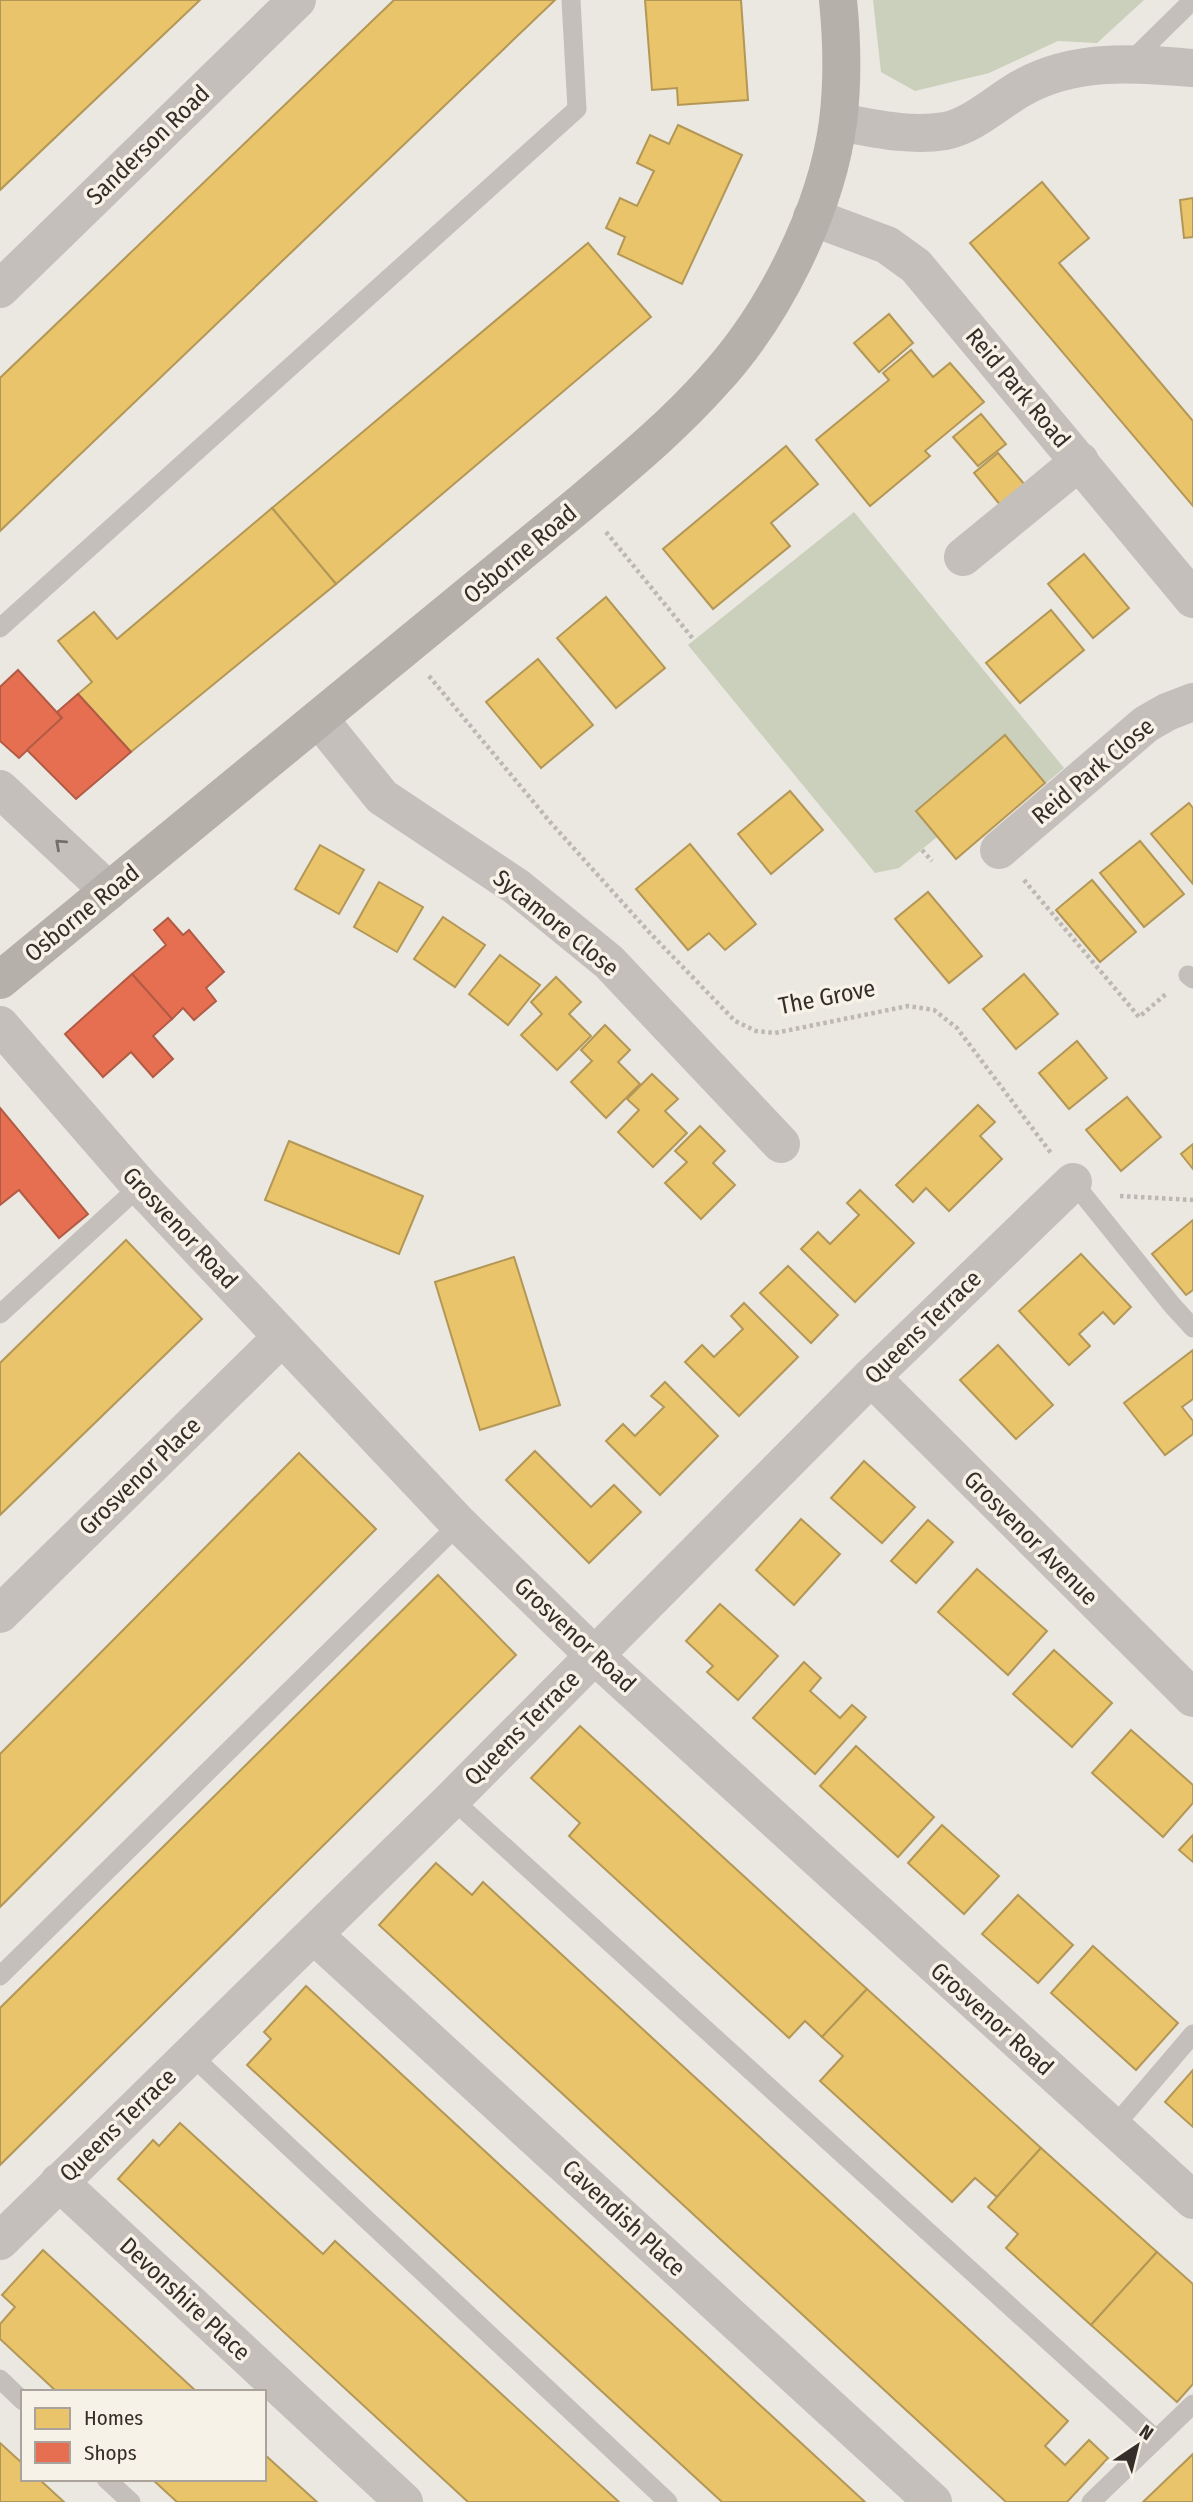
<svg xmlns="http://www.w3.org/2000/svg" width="1193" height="2502" viewBox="0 0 1193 2502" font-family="'Fira Sans Condensed',sans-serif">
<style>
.green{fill:#cbd0bc}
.homes{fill:#e9c46a;stroke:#b39756;stroke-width:2}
.shops{fill:#e76f51;stroke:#b15b45;stroke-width:2}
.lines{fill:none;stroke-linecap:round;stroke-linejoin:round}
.path{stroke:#bdb8b2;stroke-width:4.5;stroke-dasharray:3.5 3.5;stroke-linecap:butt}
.service{stroke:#c4bfba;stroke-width:19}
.minor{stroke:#c4bfba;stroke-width:38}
.secondary{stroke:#b5b0aa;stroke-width:38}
.oneway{stroke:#756f6a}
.labels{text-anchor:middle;stroke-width:7;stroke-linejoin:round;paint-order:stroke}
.street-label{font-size:24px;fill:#342d29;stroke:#f7f2e8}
</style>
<rect width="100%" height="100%" fill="#ebe7e1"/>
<g class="green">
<polygon points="873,0 1144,0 1097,43 1058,41 989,73 915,91 881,72"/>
<polygon points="854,512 1064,768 956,859 937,837 899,868 875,873 688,645"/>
</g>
<g class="homes">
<polygon points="0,0 200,0 0,190"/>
<polygon points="394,0 555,0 0,531 0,378"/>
<polygon points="645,0 741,0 748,100 678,105 677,88 652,90"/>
<polygon points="678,125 742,155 682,284 618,254 625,237 606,228 620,198 637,206 654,171 637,163 650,135 669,144"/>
<polygon points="1042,182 1089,238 1059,263 1193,421 1193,506 970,243"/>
<polygon points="1193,198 1193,237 1184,238 1180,200"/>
<polygon points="588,243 651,317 336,584 272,508"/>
<polygon points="889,314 913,343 879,372 854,343"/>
<polygon points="911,350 933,377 950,363 984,402 925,451 930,456 870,506 816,440 889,380 883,373"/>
<polygon points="981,414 1006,444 978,466 953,437"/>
<polygon points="786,446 818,484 771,523 790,546 713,609 663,549"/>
<polygon points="998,453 1025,485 1001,506 974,473"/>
<polygon points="272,508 336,584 131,752 78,694 92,682 58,641 94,612 117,639"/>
<polygon points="1084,554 1129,608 1093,638 1048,584"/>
<polygon points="606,597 665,668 616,708 557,638"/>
<polygon points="1051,610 1084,650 1020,703 986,663"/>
<polygon points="538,659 593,725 541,768 486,702"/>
<polygon points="1005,735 1045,783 956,859 916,811"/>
<polygon points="790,791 823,830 771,874 738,834"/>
<polygon points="1189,803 1193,808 1193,884 1151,834"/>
<polygon points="1140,841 1184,894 1144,927 1100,873"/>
<polygon points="690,844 756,924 725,950 709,933 688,950 636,889"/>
<polygon points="320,845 364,870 339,914 295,889"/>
<polygon points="1092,880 1136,932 1100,962 1056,910"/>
<polygon points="379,882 423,907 397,952 354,927"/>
<polygon points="928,892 982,956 949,983 895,919"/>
<polygon points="443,917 485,945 455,987 414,959"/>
<polygon points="500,955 540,985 508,1025 469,994"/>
<polygon points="1024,974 1058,1014 1016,1049 983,1009"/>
<polygon points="556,977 581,1002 569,1014 591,1036 557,1070 521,1035 542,1014 531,1002"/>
<polygon points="605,1025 630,1050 618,1062 640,1084 606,1118 571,1082 592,1061 581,1050"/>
<polygon points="1077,1041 1107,1078 1069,1109 1039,1073"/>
<polygon points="652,1074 678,1099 665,1111 687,1133 653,1167 618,1132 639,1110 627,1099"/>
<polygon points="1127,1097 1161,1137 1121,1171 1086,1130"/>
<polygon points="978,1105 995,1122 980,1136 1002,1159 949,1211 926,1188 913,1202 896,1185"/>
<polygon points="700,1126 725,1151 713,1163 735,1185 701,1219 665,1183 687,1162 675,1151"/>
<polygon points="289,1141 423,1196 399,1254 265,1200"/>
<polygon points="1193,1144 1193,1169 1181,1154"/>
<polygon points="860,1190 914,1243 855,1302 801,1249 818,1232 830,1244 859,1215 847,1203"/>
<polygon points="1193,1220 1193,1290 1186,1295 1152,1254"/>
<polygon points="126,1240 202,1319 0,1515 0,1363"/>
<polygon points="1081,1254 1131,1307 1114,1324 1103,1312 1079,1334 1090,1346 1069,1365 1019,1311"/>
<polygon points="514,1257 560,1405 480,1430 435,1282"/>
<polygon points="788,1266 838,1315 811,1343 760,1293"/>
<polygon points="744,1303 798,1357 739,1416 685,1362 702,1345 714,1357 743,1329 731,1316"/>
<polygon points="998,1345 1053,1405 1016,1439 960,1380"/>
<polygon points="1193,1350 1193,1399 1182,1407 1193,1421 1193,1434 1165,1455 1124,1403"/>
<polygon points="665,1382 718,1436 660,1495 606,1441 623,1424 635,1436 664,1407 651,1396"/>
<polygon points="535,1451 591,1507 614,1485 641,1512 589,1563 506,1480"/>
<polygon points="299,1453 376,1529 0,1907 0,1754"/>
<polygon points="864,1461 915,1507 882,1543 831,1498"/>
<polygon points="801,1519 840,1554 794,1605 756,1570"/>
<polygon points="928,1520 953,1542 916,1583 891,1561"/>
<polygon points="977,1569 1047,1631 1008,1675 938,1612"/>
<polygon points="438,1575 516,1655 0,2165 0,2008"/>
<polygon points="720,1604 778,1656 738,1700 707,1672 713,1666 686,1641"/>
<polygon points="1054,1650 1112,1703 1072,1747 1013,1694"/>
<polygon points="804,1662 821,1678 810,1691 840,1718 852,1705 866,1717 815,1774 753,1718"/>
<polygon points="580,1726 867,1989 822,2037 805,2021 789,2038 569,1836 580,1823 531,1778"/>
<polygon points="1131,1730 1193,1785 1193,1803 1163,1837 1092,1773"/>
<polygon points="856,1746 934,1817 898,1857 820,1786"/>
<polygon points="942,1825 999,1876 964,1914 908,1863"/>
<polygon points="1193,1835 1193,1862 1179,1850"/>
<polygon points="436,1863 472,1895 483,1882 1068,2421 1045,2446 1065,2465 1089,2440 1108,2458 1067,2502 1006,2502 379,1925"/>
<polygon points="1018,1895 1073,1945 1038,1983 982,1934"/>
<polygon points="1093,1946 1178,2023 1136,2070 1051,1993"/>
<polygon points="306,1986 865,2502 722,2502 247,2065 271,2039 264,2032"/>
<polygon points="867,1989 1041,2148 997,2197 975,2178 952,2202 820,2081 843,2056 822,2037"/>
<polygon points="1193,2070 1193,2127 1165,2102"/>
<polygon points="180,2123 323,2254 335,2241 619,2502 468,2502 118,2179 153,2140 159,2146"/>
<polygon points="1041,2148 1157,2252 1091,2325 1006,2248 1018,2234 988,2207"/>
<polygon points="43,2250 197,2392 57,2392 0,2339 0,2324 15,2307 2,2295"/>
<polygon points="1157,2252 1193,2284 1193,2384 1177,2402 1091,2325"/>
<polygon points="0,2443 23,2464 23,2479 39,2479 64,2502 0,2502"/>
<polygon points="264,2454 317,2502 177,2502 152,2479 264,2479"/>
<polygon points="1193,2454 1193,2502 1143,2502"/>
</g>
<g class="shops">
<polygon points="18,670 62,718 19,758 0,741 0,687"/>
<polygon points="78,694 131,752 76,799 27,750 62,718 57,712"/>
<polygon points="168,918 183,935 189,930 224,972 206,988 216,1001 194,1020 183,1008 172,1019 132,974 166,945 154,930"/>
<polygon points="132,974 172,1019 153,1036 173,1059 153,1077 131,1052 103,1077 65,1034"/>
<polygon points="0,1108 88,1214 59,1238 19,1190 0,1205"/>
</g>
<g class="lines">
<g class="path">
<polyline points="606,532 694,640"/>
<polyline points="429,676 551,823 649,932 735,1021 756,1031 775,1033 908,1006 934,1010 957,1028 1051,1153"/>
<polyline points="922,850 932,861"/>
<polyline points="1024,880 1139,1017 1166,994"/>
<polyline points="1120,1196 1193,1200"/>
</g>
<g class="service">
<polyline points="1130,62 1193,0"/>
<polyline points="0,628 577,109 571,0"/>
<polyline points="1188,975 1193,979"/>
<polyline points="1073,1182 1172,1305 1193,1328"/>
<polyline points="0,1314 140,1186"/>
<polyline points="452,1799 1156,2439"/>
<polyline points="0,1976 459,1524"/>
<polyline points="190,2054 668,2502"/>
<polyline points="1112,2129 1193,2034"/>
<polyline points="0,2379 23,2401"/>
<polyline points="106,2479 131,2502"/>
<polyline points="1091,2502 1193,2404"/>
</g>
<g class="minor">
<path d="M838,122C873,128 909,137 945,131C972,126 996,103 1020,89C1073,58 1135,63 1193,68"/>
<polyline points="812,217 887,245 916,266 1193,599"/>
<polyline points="0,289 297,0"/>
<polyline points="963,557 1080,461"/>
<polyline points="319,719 382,797 517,887 609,962 781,1144"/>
<polyline points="0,789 109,891"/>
<polyline points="999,850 1146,724 1167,712 1193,702"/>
<polyline points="0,1025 140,1186 459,1524 594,1655 1193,2200"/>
<polyline points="871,1377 1193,1698"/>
<polyline points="0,1614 281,1338"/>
<polyline points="314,1935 933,2502"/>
<polyline points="59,2182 404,2502"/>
<polyline points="0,2241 452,1799 871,1377 1073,1182"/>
</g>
<path class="secondary" d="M0,980L581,503C627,464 673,426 713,381C774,315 826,211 838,122C843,81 842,40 838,0"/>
</g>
<defs><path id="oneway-chevron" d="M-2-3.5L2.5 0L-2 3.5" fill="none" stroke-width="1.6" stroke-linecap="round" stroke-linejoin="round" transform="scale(1.75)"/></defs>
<use class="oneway" href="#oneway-chevron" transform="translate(60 844) rotate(-138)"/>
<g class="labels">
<g class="street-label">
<text transform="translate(148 145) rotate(-44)" y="8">Sanderson Road</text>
<text transform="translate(1018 388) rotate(50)" y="8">Reid Park Road</text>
<text transform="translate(520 554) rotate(-40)" y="8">Osborne Road</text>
<text transform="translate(1093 771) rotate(-40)" y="8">Reid Park Close</text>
<text transform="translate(82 913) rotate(-39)" y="8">Osborne Road</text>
<text transform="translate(556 923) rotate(39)" y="8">Sycamore Close</text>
<text transform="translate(827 997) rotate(-11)" y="8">The Grove</text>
<text transform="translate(180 1228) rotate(47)" y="8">Grosvenor Road</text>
<text transform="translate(923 1327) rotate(-44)" y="8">Queens Terrace</text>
<text transform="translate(140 1476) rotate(-44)" y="8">Grosvenor Place</text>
<text transform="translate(1031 1538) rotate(45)" y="8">Grosvenor Avenue</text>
<text transform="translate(575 1635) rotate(43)" y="8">Grosvenor Road</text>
<text transform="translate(522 1728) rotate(-45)" y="8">Queens Terrace</text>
<text transform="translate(992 2019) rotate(42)" y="8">Grosvenor Road</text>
<text transform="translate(118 2125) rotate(-44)" y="8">Queens Terrace</text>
<text transform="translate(624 2218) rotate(43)" y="8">Cavendish Place</text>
<text transform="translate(185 2299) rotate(43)" y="8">Devonshire Place</text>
</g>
</g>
<rect x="21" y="2390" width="245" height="91" fill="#f7f2e8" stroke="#a9a39c" stroke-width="2"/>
<rect x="35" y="2408" width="35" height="21" fill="#e9c46a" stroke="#a9a39c" stroke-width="2"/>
<text x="84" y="2425" font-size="21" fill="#342d29">Homes</text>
<rect x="35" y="2442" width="35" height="21" fill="#e76f51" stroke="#a9a39c" stroke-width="2"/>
<text x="84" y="2460" font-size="21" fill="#342d29">Shops</text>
<g transform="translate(1137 2446) rotate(35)" stroke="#f7f2e8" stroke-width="5" paint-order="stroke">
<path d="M0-5L12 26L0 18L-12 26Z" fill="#342d29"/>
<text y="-10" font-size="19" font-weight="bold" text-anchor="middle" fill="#342d29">N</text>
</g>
</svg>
